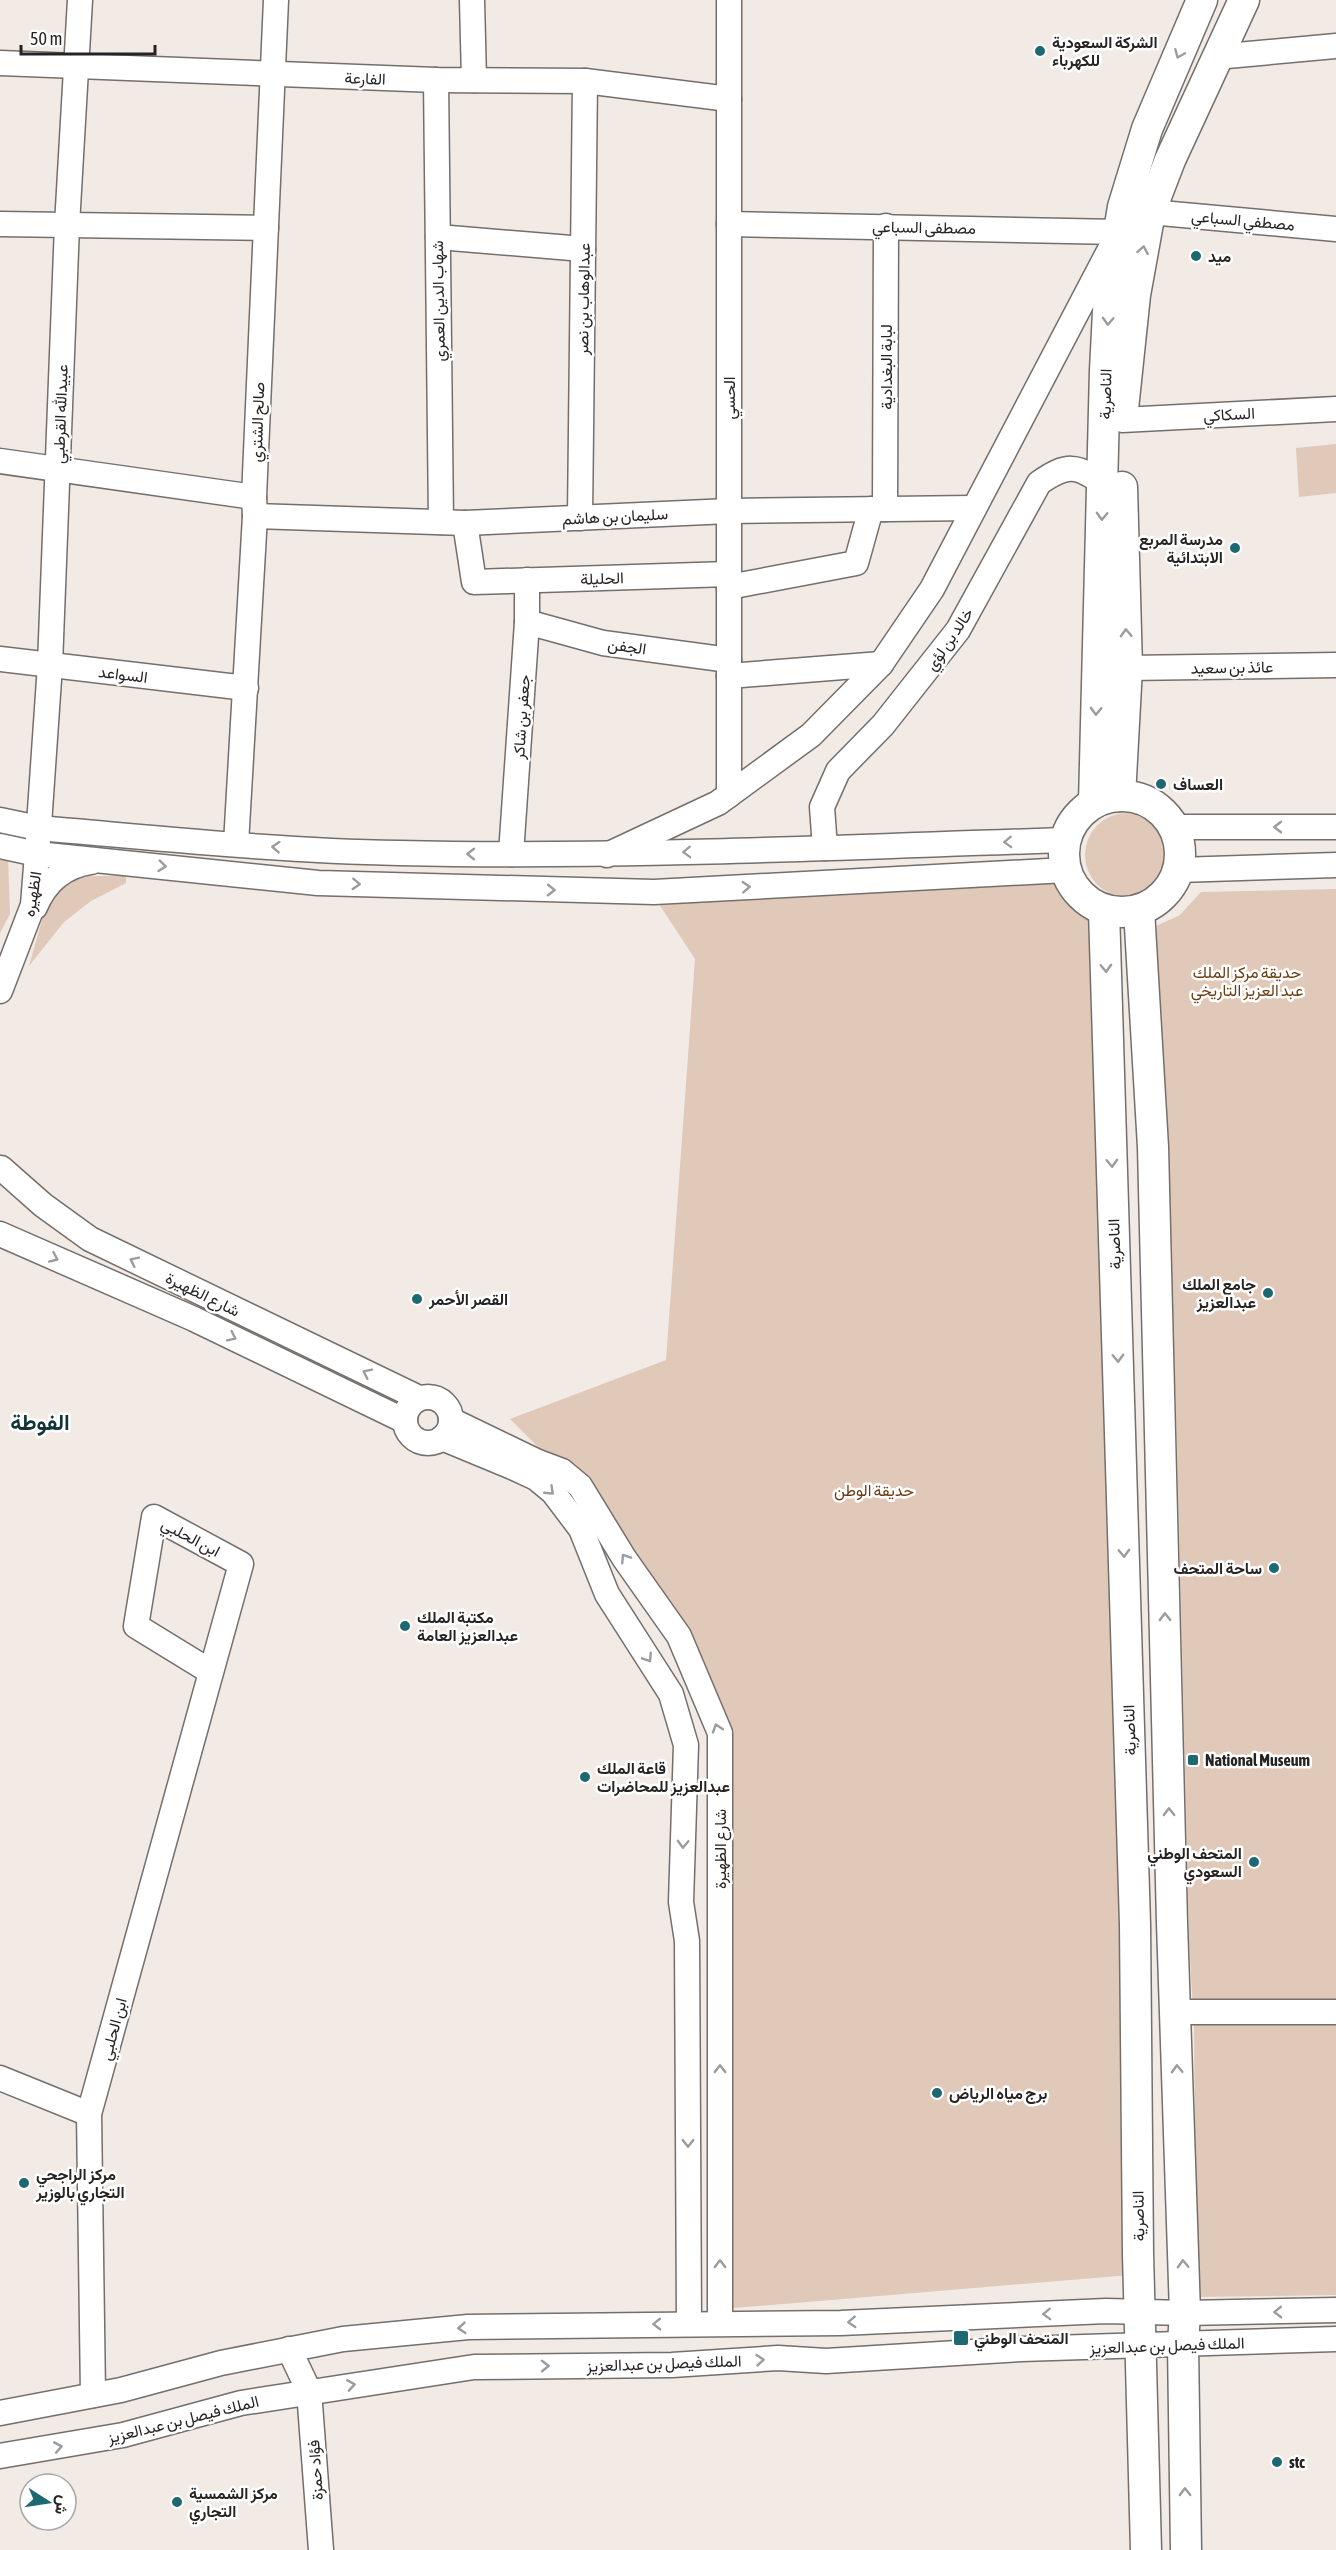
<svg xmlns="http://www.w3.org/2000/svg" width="1336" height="2550" viewBox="0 0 1336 2550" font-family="'Asap Condensed',Vazirmatn,sans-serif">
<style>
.green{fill:#e0c9b8}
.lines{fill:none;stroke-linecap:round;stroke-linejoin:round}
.minor-casing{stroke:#746f6b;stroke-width:27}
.major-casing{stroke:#746f6b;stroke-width:33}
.minor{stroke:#fff;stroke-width:24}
.major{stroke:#fff;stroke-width:30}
.oneway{stroke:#9d9c9c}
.poi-dot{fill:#1e6872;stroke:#fff;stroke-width:2}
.labels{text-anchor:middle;stroke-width:5;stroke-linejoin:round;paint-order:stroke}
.poi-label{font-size:16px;font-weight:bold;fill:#262322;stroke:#fff;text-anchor:start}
.street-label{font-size:16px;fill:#262322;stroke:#fff}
.park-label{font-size:16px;fill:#6b3c11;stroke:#fff}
.district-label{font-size:22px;font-weight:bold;fill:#13353a;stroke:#fff}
</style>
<rect width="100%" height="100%" fill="#f1eae5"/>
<g class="green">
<polygon points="1336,444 1336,493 1299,497 1296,448"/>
<circle cx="1127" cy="855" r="42"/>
<polygon points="0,855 8,857 10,914 0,933"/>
<path d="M1063,870C1073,889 1081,899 1101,909L1130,2275L722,2309L717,1732L676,1635L577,1486L510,1419L666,1360L695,959L651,892Z"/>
<polygon points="66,876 126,876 126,883 91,901 64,922 29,966 48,898"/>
<polygon points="1336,889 1336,2295 1197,2297 1194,2030 1189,1939 1177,1443 1168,1157 1156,926 1180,915 1201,892"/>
</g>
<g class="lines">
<defs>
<g id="minor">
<polyline points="472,0 474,80"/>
<polyline points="1216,57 1336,46"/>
<polyline points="0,63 436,80 585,81 729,99"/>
<polyline points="436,80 441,522"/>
<polyline points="1150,212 1336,229"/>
<polyline points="0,224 266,228"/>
<polyline points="438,237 583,249"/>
<polyline points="1122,420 1336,409"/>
<polyline points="0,461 254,497"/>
<polyline points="885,509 886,226"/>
<polyline points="255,516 465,523 729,511 974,508"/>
<polyline points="580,518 585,81"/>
<polyline points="465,523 474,582 729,574"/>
<polyline points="729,587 856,563 871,509"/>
<polyline points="527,622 603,643 729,660"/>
<polyline points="0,659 246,688"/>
<polyline points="1127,668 1336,665"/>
<polyline points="729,676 881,664"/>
<polyline points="729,795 729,0"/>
<path d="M0,820L38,828C158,838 279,851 399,853C622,858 844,847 1066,840"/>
<polyline points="1174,827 1336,827"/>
<polyline points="236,844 255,516 254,497 276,0"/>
<polyline points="0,846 37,854 318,883 654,892 1066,870"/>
<path d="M825,848L822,807L838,771L883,725L958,630L1039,483C1066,464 1077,464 1103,484"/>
<polyline points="511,854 527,622 527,580"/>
<polyline points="607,855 718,803 811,735 881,664 932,589 1119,232 729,224"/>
<polyline points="1178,870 1336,865"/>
<path d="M35,907C45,883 64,866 91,862"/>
<polyline points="0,991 33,905 37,854 50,665 67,225 80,0"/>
<polyline points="1,1168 43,1205 90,1239 419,1398"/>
<polyline points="0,1234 194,1319 405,1421"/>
<circle cx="428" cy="1420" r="23"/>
<polyline points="451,1420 538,1462 562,1471 580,1486 624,1558 679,1636 720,1733 720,2323"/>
<polyline points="442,1438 512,1467 536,1478 553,1492 581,1529 607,1594 671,1694 686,1745 681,1902 687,1941 689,2323"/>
<polyline points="1175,2012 1336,2012"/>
<polyline points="0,2078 89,2114"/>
<polyline points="289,2349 309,2391 321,2550"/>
<polyline points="93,2395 89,2114 241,1564 154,1517 136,1626 211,1672"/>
<polyline points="0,2413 121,2390 221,2363 343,2339 468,2327 841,2323 1106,2311 1185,2313 1336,2310"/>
<polyline points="0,2456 123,2435 241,2403 474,2367 672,2365 778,2358 826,2361 1021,2349 1336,2339"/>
</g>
<g id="major">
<polyline points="1123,409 1135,295 1150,212 1170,160 1244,0"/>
<polyline points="1120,796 1127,668 1122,487"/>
<circle cx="1122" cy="854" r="58"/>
<polyline points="1094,803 1105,370 1109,292 1123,207 1147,129 1202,0"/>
<polyline points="1104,910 1135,1924 1138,2254 1146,2550"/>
<polyline points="1139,910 1153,1147 1172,1923 1185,2313 1183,2344 1186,2550"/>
</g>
</defs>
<use href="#minor" class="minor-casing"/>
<use href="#major" class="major-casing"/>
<use href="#minor" class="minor"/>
<use href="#major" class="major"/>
</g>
<defs><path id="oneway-chevron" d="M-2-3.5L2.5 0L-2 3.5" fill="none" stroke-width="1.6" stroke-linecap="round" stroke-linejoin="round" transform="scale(1.5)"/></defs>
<g class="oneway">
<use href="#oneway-chevron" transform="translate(1179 54) rotate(113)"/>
<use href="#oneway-chevron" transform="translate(1143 250) rotate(-80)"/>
<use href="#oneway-chevron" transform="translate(1108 321) rotate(93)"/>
<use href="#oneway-chevron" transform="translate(1102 516) rotate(92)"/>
<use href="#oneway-chevron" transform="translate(1126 633) rotate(-92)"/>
<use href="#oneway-chevron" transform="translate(1096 711) rotate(92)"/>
<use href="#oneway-chevron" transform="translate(1278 827) rotate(-180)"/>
<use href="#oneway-chevron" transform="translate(1008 842) rotate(178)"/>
<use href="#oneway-chevron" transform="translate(276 847) rotate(-176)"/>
<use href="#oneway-chevron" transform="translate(687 852) rotate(178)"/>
<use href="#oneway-chevron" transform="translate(471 854) rotate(-180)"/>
<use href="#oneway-chevron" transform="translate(162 866) rotate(6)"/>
<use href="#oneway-chevron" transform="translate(356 884) rotate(3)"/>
<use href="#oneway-chevron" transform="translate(746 887) rotate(-3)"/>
<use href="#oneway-chevron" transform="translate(551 890) rotate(1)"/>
<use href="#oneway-chevron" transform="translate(1106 968) rotate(88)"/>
<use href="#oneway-chevron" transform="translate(1112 1163) rotate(88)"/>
<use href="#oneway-chevron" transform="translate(54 1258) rotate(24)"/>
<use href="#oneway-chevron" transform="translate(134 1261) rotate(-154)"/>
<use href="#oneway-chevron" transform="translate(232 1337) rotate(26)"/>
<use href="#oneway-chevron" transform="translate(1118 1358) rotate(88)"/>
<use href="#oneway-chevron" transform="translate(367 1373) rotate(-154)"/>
<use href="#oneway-chevron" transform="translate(550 1491) rotate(44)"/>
<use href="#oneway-chevron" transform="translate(1124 1553) rotate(88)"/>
<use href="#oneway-chevron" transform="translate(625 1558) rotate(-123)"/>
<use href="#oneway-chevron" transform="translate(1165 1617) rotate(-91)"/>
<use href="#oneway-chevron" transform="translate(648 1658) rotate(57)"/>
<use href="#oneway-chevron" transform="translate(717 1728) rotate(-108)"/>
<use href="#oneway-chevron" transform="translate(1169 1812) rotate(-91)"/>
<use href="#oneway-chevron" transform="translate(683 1844) rotate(92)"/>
<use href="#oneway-chevron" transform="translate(720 2069) rotate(-90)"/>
<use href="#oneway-chevron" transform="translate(1177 2069) rotate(-92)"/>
<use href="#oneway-chevron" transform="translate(688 2143) rotate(90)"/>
<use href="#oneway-chevron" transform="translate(720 2264) rotate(-90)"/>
<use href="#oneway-chevron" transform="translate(1183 2264) rotate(-92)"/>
<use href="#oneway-chevron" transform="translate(1278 2312) rotate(179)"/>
<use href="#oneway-chevron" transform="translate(1047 2314) rotate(178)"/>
<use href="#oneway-chevron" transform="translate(852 2322) rotate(177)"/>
<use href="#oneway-chevron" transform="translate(657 2324) rotate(179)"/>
<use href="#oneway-chevron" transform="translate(462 2328) rotate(176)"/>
<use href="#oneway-chevron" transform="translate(760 2360) rotate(-5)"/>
<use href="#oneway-chevron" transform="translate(545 2366) rotate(-1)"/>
<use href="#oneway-chevron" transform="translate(351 2385) rotate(-9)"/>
<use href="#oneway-chevron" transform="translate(58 2447) rotate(-10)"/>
<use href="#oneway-chevron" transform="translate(1185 2492) rotate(-91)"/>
</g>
<g class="poi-dot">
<circle cx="1040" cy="51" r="6"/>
<circle cx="1196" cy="256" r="6"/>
<circle cx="1235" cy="548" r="6"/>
<circle cx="1161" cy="784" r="6"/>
<circle cx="1268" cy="1293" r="6"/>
<circle cx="417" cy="1299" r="6"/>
<circle cx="1274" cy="1568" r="6"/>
<circle cx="405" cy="1626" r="6"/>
<rect x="1187" y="1754" width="12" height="12" rx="3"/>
<circle cx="585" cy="1777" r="6"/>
<circle cx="1254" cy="1862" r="6"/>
<circle cx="937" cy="2093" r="6"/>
<circle cx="24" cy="2183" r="6"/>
<rect x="953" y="2330" width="16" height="16" rx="3"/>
<circle cx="1277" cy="2462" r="6"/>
<circle cx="177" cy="2502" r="6"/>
</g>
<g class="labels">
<g class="poi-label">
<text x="1052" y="48">الشركة السعودية<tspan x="1052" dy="18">للكهرباء</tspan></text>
<text x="1208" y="262">ميد</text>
<text x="1223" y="545" text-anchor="end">مدرسة المربع<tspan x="1223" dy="18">الابتدائية</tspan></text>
<text x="1173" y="790">العساف</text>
<text x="1256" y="1290" text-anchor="end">جامع الملك<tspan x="1256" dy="18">عبدالعزيز</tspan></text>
<text x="429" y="1305">القصر الأحمر</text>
<text x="1262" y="1574" text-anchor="end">ساحة المتحف</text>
<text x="417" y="1623">مكتبة الملك<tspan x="417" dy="18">عبدالعزيز العامة</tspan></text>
<text x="1205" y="1766">National Museum</text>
<text x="597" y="1774">قاعة الملك<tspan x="597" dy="18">عبدالعزيز للمحاضرات</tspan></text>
<text x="1242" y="1859" text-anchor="end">المتحف الوطني<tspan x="1242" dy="18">السعودي</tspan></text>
<text x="949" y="2099">برج مياه الرياض</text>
<text x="36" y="2180">مركز الراجحي<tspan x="36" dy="18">التجاري بالوزير</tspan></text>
<text x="974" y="2344">المتحف الوطني</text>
<text x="1289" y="2468">stc</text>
<text x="189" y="2499">مركز الشمسية<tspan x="189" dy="18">التجاري</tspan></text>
</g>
<g class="street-label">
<text transform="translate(365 78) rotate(2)" y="6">الفارعة</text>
<text transform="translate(1243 220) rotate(5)" y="6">مصطفي السباعي</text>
<text transform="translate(924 227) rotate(1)" y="6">مصطفى السباعي</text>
<text transform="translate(583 299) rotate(-89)" y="6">عبدالوهاب بن نصر</text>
<text transform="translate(438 301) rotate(-91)" y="6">شهاب الدين العمري</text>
<text transform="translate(886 367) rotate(-90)" y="6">لبابة البغدادية</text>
<text transform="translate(1105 394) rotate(-89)" y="6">الناصرية</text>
<text transform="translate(729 398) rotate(-90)" y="6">الحسي</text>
<text transform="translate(60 414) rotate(-88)" y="6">عبيدالله القرطبي</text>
<text transform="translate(1229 414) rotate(-3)" y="6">السكاكي</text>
<text transform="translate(257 422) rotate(-88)" y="6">صالح الشتري</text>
<text transform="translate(615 516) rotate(-3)" y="6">سليمان بن هاشم</text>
<text transform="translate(602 578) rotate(-2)" y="6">الحليلة</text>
<text transform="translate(949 639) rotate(-56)" y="6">خالد بن لؤي</text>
<text transform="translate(627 646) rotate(8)" y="6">الجفن</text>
<text transform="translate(1232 667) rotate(-1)" y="6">عائذ بن سعيد</text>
<text transform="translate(123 674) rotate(7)" y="6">السواعد</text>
<text transform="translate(521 717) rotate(-86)" y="6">جعفر بن شاكر</text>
<text transform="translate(32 894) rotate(-81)" y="6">الظهيره</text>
<text transform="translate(1114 1244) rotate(-92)" y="6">الناصرية</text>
<text transform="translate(203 1294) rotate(26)" y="6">شارع الظهيرة</text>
<text transform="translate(191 1537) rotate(28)" y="6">ابن الحلبي</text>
<text transform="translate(1129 1730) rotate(-92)" y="6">الناصرية</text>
<text transform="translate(720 1849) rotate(-90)" y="6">شارع الظهيرة</text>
<text transform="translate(113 2029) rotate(-75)" y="6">ابن الحلبي</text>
<text transform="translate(1138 2216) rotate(-91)" y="6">الناصرية</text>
<text transform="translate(1167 2345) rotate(-2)" y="6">الملك فيصل بن عبدالعزيز</text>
<text transform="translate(664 2363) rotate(-2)" y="6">الملك فيصل بن عبدالعزيز</text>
<text transform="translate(183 2419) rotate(-14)" y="6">الملك فيصل بن عبدالعزيز</text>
<text transform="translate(315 2470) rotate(-94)" y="6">فؤاد حمزة</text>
</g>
<g class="park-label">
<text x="1247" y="978">حديقة مركز الملك<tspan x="1247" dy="18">عبد العزيز التاريخي</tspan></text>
<text x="874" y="1496">حديقة الوطن</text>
</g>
<g class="district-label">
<text x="40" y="1430">الفوطة</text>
</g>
</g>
<g transform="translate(48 2502) rotate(102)"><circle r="28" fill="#ffffff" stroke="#a8a7a7" stroke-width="1.5"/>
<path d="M0-4.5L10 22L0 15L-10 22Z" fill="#1e6872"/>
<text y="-9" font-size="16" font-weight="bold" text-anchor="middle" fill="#262322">ش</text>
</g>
<path d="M21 45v9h134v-9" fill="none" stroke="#262322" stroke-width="3"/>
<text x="30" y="45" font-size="18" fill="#262322" stroke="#ffffff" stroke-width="4.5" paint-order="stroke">50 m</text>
</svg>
